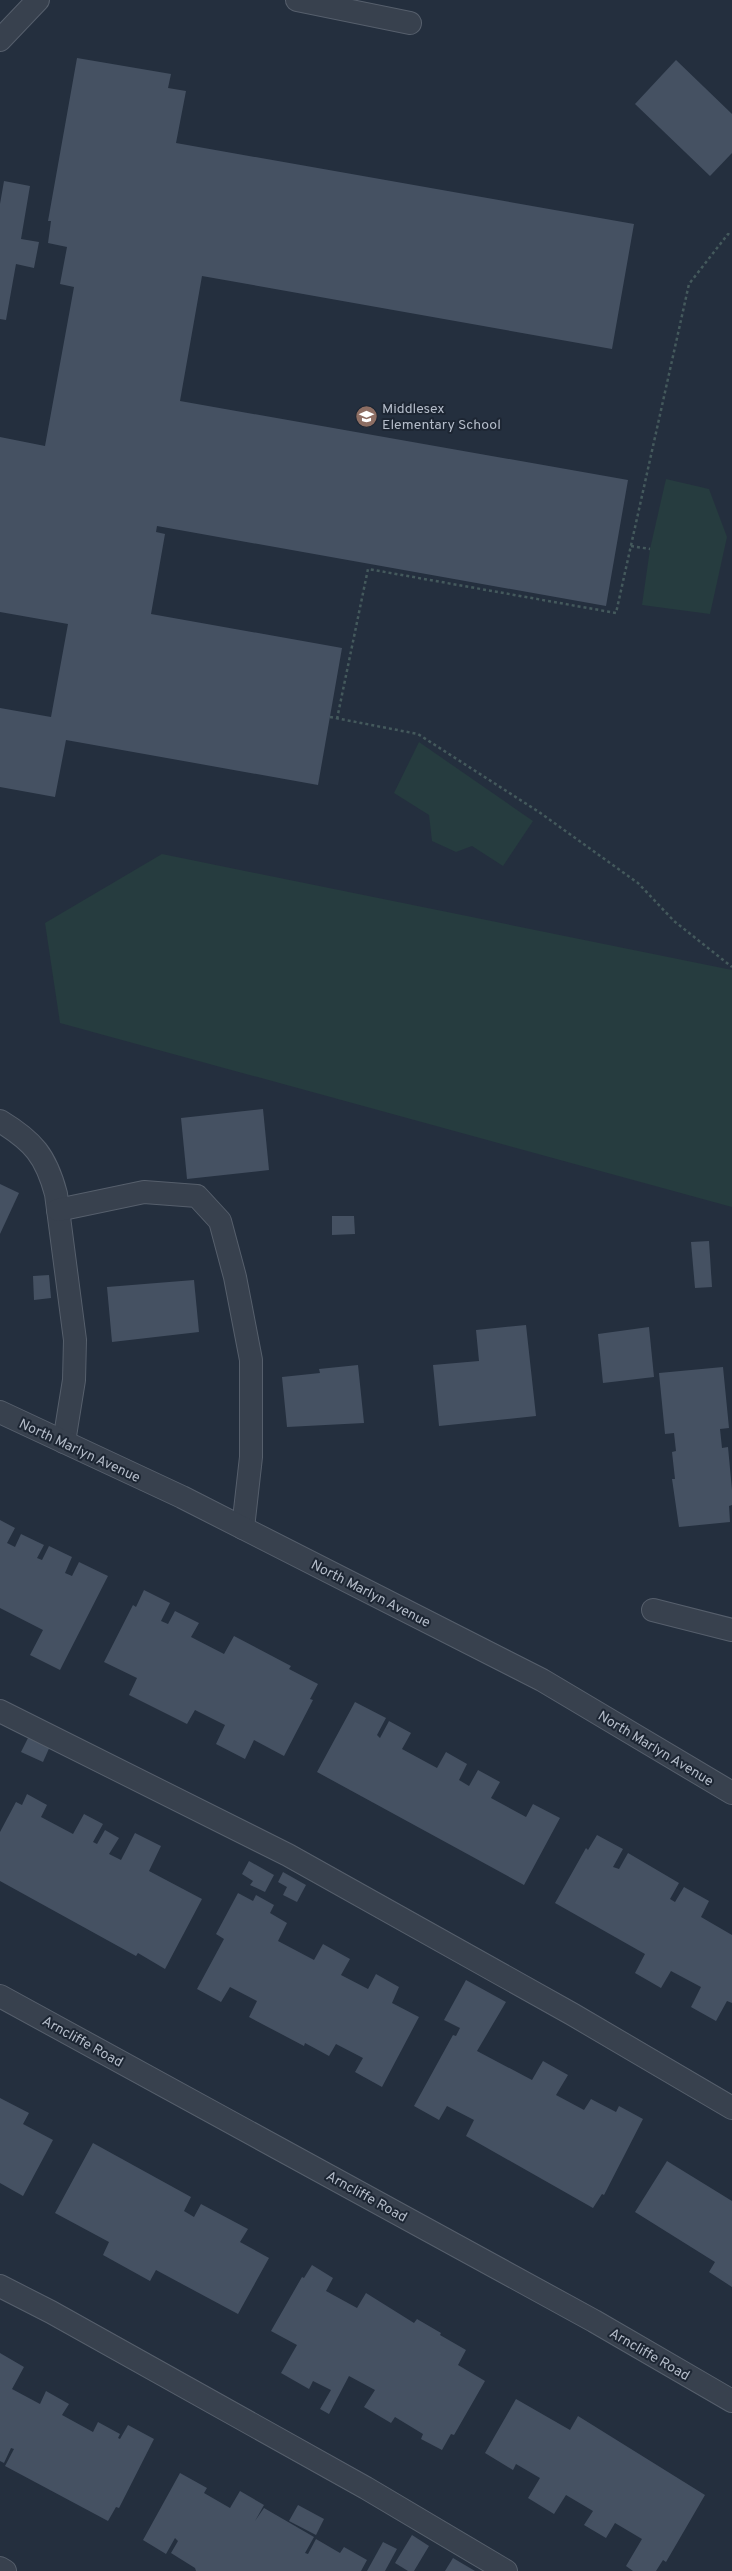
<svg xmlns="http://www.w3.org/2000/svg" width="732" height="2571" viewBox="0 0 732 2571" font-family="Overpass,sans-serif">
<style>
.green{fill:#263c3f}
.building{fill:#455162}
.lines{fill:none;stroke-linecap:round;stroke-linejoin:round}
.service-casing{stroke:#565f6c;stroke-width:24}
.minor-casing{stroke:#565f6c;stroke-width:24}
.path{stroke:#44595c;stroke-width:2.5;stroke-dasharray:3 3;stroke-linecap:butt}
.service{stroke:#38414e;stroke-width:22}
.minor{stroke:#38414e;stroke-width:22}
.labels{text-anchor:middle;stroke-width:4;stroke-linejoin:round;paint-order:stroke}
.poi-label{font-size:14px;fill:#b4bcc9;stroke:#1d2633;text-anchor:start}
.street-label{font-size:14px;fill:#b4bcc9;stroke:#1d2633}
</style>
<rect width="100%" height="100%" fill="#242f3e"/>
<g class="green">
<polygon points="666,479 709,489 727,537 710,614 642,605 650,549"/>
<polygon points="419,742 533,821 503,866 472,846 456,852 432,841 429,815 394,793"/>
<polygon points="162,854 732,970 732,1207 60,1023 45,923"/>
</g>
<g class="building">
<polygon points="77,58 171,74 168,88 186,91 176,143 634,224 612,349 202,276 180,401 628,480 606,606 157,526 156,532 165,534 151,614 342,648 318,785 66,740 55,797 0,787 0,708 51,717 68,624 0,612 0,437 45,446 74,287 60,284 67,247 48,243 51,221 48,221"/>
<polygon points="676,60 732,114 732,153 710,176 635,104"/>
<polygon points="4,181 30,186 21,239 39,242 34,268 16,264 6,320 0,319 0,204"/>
<polygon points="263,1109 269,1170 187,1179 181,1118"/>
<polygon points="0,1184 19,1193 0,1234"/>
<polygon points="332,1216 354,1216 355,1234 332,1235"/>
<polygon points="709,1241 712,1287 695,1288 691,1242"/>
<polygon points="49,1275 51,1298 34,1300 33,1276"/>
<polygon points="194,1280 199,1332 112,1342 107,1287"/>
<polygon points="526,1325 536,1416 439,1426 433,1365 479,1361 476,1330"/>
<polygon points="649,1327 654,1377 603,1383 598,1334"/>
<polygon points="358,1365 364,1423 287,1427 282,1377 320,1373 319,1369"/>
<polygon points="723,1367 729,1428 720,1429 722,1448 728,1447 732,1490 732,1505 729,1506 730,1522 679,1527 672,1479 675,1479 672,1452 676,1451 674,1433 665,1434 659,1373"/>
<polygon points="0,1520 15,1528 7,1543 15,1547 21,1534 44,1545 37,1558 42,1560 49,1546 72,1557 65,1573 72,1576 79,1562 108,1576 60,1670 30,1655 43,1630 0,1608"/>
<polygon points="144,1590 170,1603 161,1621 168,1624 175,1611 199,1623 191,1637 224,1654 234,1636 291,1666 289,1669 318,1684 310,1699 313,1700 284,1756 254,1740 245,1759 216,1744 225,1725 195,1710 187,1724 129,1695 137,1678 104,1662 133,1605 136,1607"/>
<polygon points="355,1702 386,1718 377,1735 380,1738 389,1721 411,1733 402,1749 437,1768 446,1752 467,1764 459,1780 469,1786 478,1770 500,1782 491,1798 526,1817 533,1804 560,1818 524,1885 317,1772"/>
<polygon points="30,1734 51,1744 43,1762 21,1752"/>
<polygon points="27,1794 47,1805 41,1817 73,1834 84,1814 103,1824 93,1842 97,1844 105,1830 119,1838 109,1854 121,1860 135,1833 161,1846 149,1871 202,1899 165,1969 138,1953 136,1956 0,1881 0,1832 16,1802 22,1805"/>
<polygon points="597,1835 623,1849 613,1867 619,1869 628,1853 679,1883 670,1899 675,1902 684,1887 709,1901 701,1917 732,1935 732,2003 727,2001 716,2021 691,2007 701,1987 671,1971 661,1988 635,1973 645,1954 555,1903 586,1848 588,1850"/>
<polygon points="249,1861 274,1875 265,1892 250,1885 253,1881 242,1874"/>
<polygon points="283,1872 306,1885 297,1902 283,1895 287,1887 278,1882"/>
<polygon points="238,1893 253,1901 256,1895 274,1905 270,1913 287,1923 278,1941 314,1960 323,1944 350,1959 341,1975 368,1989 376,1974 399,1987 392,2003 419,2017 382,2087 355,2072 363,2058 336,2044 329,2056 305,2043 304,2046 249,2017 257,2001 230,1987 221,2002 197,1989 224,1939 216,1934"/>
<polygon points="466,1980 506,2002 477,2051 532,2080 543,2061 568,2075 556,2095 584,2110 591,2099 616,2112 619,2106 643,2119 604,2195 602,2194 593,2208 466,2136 474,2120 447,2106 439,2120 414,2106 453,2035 456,2036 460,2028 444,2020"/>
<polygon points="0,2098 29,2113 23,2124 53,2140 23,2196 0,2183"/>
<polygon points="93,2143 191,2197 184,2211 194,2217 201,2204 248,2229 240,2242 269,2258 238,2314 156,2270 150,2281 103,2255 109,2242 55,2213"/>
<polygon points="667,2161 732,2201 732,2287 709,2272 715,2262 635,2212"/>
<polygon points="312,2265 333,2278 326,2291 357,2308 366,2293 414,2323 417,2319 441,2333 440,2335 466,2350 458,2365 485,2381 454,2435 451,2434 442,2450 421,2439 423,2434 395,2417 391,2423 364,2407 375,2390 349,2376 329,2414 320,2409 331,2390 313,2381 309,2389 281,2373 297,2345 271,2331 302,2277 304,2278"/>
<polygon points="0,2353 24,2367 12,2389 40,2404 46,2391 69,2404 62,2415 93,2432 98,2422 120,2434 118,2438 120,2439 128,2425 154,2439 119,2508 116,2507 108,2521 5,2466 14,2449 11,2448 4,2463 0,2461"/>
<polygon points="516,2399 570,2430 578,2416 705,2495 666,2562 663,2560 656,2571 633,2571 626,2566 642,2539 615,2523 606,2538 584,2525 593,2511 566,2495 554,2514 528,2498 540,2478 516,2464 513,2470 485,2453"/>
<polygon points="180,2473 207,2488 204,2493 230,2508 240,2491 264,2505 255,2521 264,2508 314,2537 305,2553 308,2554 316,2539 340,2553 344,2547 367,2560 361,2571 196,2571 195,2568 171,2553 178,2541 175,2538 166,2554 143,2540"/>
<polygon points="298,2505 324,2519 316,2535 289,2521"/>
<polygon points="412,2535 429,2546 414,2571 408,2571 395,2563"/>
<polygon points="383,2542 397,2549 385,2571 367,2571"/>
<polygon points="453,2558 475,2571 445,2571"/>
</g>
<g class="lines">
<defs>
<g id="service">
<polyline points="297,0 410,23"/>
<polyline points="0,40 38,0"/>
<path d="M0,1121C33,1141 46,1156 56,1194L75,1340L74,1380L64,1442"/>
<polyline points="58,1210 144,1192 197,1196 220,1221 235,1277 251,1360 251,1457 243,1528"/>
<polyline points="0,1711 288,1855 572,2014 732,2108"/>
<polyline points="0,2286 51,2312 366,2488 506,2571"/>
</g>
<g id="minor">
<polyline points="0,1412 182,1497 542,1680 732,1793"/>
<polyline points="653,1610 732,1630"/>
<polyline points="0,1996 594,2321 732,2401"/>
<polyline points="0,2568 5,2571"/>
</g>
</defs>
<use href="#service" class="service-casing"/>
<use href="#minor" class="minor-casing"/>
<g class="path">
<polyline points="631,546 650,549"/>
<polyline points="330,717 418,734 539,812 638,883 674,921 732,967"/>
<polyline points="337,719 368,569 616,613 689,284 728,234 732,236"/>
</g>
<use href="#service" class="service"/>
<use href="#minor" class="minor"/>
</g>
<defs>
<symbol id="school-disc" viewBox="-11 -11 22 22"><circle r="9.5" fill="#8d6e63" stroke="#1d2633"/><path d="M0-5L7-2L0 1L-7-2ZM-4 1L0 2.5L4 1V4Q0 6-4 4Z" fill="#fff"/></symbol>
</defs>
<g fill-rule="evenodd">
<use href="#school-disc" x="354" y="404" width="25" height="25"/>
</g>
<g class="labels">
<g class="poi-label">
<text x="382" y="413">Middlesex<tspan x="382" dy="16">Elementary School</tspan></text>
</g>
<g class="street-label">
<text transform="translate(80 1450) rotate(25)" y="5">North Marlyn Avenue</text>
<text transform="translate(371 1593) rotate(27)" y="5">North Marlyn Avenue</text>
<text transform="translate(656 1748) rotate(31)" y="5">North Marlyn Avenue</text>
<text transform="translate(83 2041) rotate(29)" y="5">Arncliffe Road</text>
<text transform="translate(367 2196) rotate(29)" y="5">Arncliffe Road</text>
<text transform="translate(650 2354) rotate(30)" y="5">Arncliffe Road</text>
</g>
</g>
</svg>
